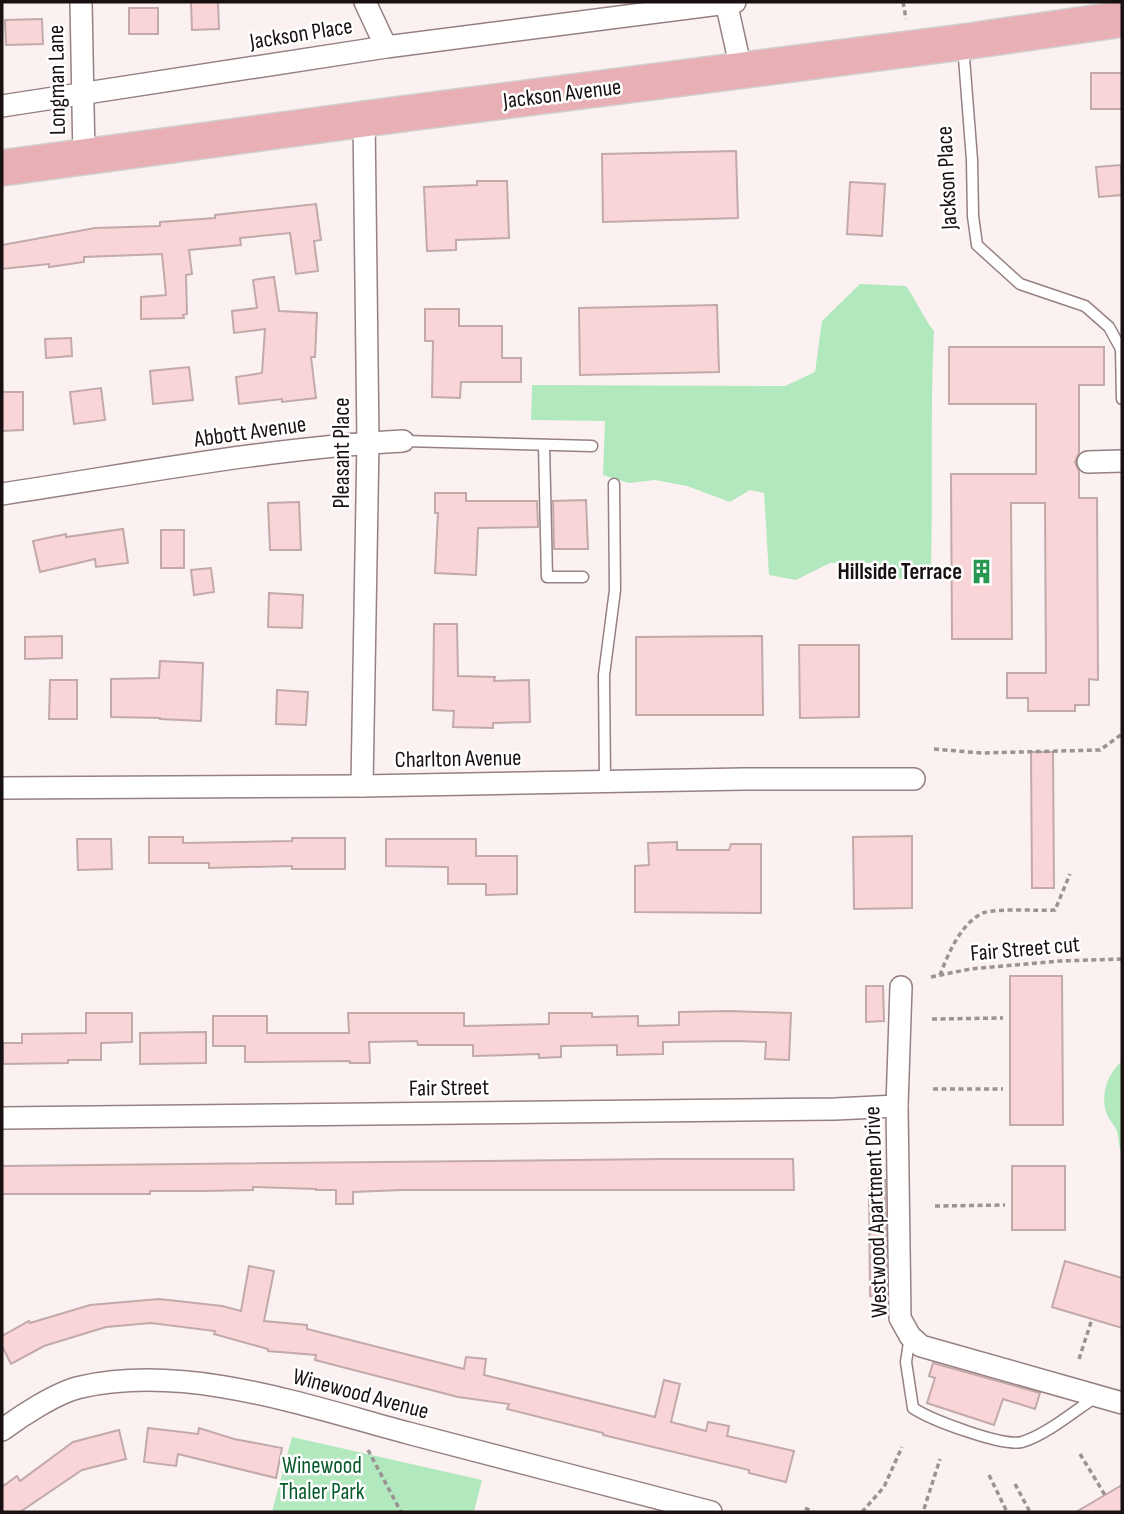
<svg xmlns="http://www.w3.org/2000/svg" width="1124" height="1514" viewBox="0 0 1124 1514" font-family="'Sofia Sans Condensed',sans-serif">
<style>
.green{fill:#b2e8bd}
.building{fill:#fad5d7;stroke:#c2a9aa;stroke-width:2}
.lines{fill:none;stroke-linecap:round;stroke-linejoin:round}
.service-casing{stroke:#978081;stroke-width:13}
.minor-casing{stroke:#978081;stroke-width:24}
.primary-casing{stroke:#d1cfcf;stroke-width:38}
.path{stroke:#9b9292;stroke-width:3.5;stroke-dasharray:5 3.5;stroke-linecap:butt}
.service{stroke:#fff;stroke-width:10}
.minor{stroke:#fff;stroke-width:21}
.primary{stroke:#e8afb5;stroke-width:35}
.labels{text-anchor:middle;stroke-width:5;stroke-linejoin:round;paint-order:stroke}
.street-label{font-size:23px;fill:#191011;stroke:#fff}
.poi-label{font-size:23px;font-weight:bold;fill:#191011;stroke:#fff;text-anchor:end}
.park-label{font-size:23px;fill:#065a2a;stroke:#fff}
</style>
<rect width="100%" height="100%" fill="#fbf1f1"/>
<g class="green">
<path d="M860,284L906,286C917,301 922,316 934,331C930,411 933,490 931,569L904,581L875,563H830L796,580L769,575L764,493L750,490L730,502L687,486L655,480L629,483L603,475L605,421L531,420L532,385L785,386L815,372L822,321Z"/>
<path d="M1122,1061V1153C1118,1146 1119,1139 1117,1131C1115,1126 1111,1122 1108,1117C1099,1097 1107,1074 1122,1061Z"/>
<polygon points="292,1437 482,1480 474,1512 272,1512"/>
</g>
<g class="building">
<polygon points="191,2 218,2 219,29 192,30"/>
<rect x="129" y="8" width="29" height="26"/>
<polygon points="42,19 43,44 6,45 5,20"/>
<rect x="1091" y="73" width="31" height="36"/>
<polygon points="736,151 738,218 603,222 602,154"/>
<polygon points="1121,165 1122,195 1099,197 1096,167"/>
<polygon points="477,181 507,181 509,238 456,240 456,250 427,251 424,187 477,185"/>
<polygon points="850,182 885,184 882,236 847,234"/>
<polygon points="316,204 321,240 314,241 318,271 296,274 290,233 240,238 241,245 189,250 192,274 186,275 187,314 183,315 184,318 141,319 141,297 166,295 162,254 84,257 84,262 49,267 49,264 2,269 2,245 95,228 160,226 160,222 215,218 215,215"/>
<polygon points="274,277 279,311 317,313 315,357 311,357 316,398 282,402 282,399 239,404 236,377 262,373 265,329 234,333 232,311 257,308 253,280"/>
<polygon points="717,305 719,372 580,375 579,308"/>
<polygon points="425,309 459,309 459,326 502,326 502,358 521,358 521,382 461,382 460,398 432,397 433,341 425,341"/>
<polygon points="71,338 72,356 46,358 45,339"/>
<polygon points="949,347 1104,347 1104,385 1079,385 1079,453 1075,462 1079,471 1079,498 1097,498 1098,680 1089,679 1089,705 1075,705 1075,711 1028,711 1028,698 1007,698 1007,673 1046,673 1045,503 1011,503 1012,639 952,639 951,474 1036,474 1036,404 949,404"/>
<polygon points="189,367 193,400 153,404 150,371"/>
<polygon points="101,388 105,420 74,424 70,392"/>
<polygon points="2,392 23,392 23,430 2,431"/>
<polygon points="435,493 466,493 466,501 537,501 538,527 478,528 476,575 435,573 438,513 435,513"/>
<polygon points="586,500 588,549 554,549 553,501"/>
<polygon points="299,502 301,550 270,550 268,503"/>
<polygon points="123,529 128,563 96,567 95,559 40,572 33,541 66,534 66,537"/>
<rect x="161" y="530" width="23" height="38"/>
<polygon points="211,568 214,592 194,595 191,570"/>
<polygon points="269,593 303,595 302,628 268,627"/>
<polygon points="434,624 457,624 458,676 495,677 494,681 529,680 530,722 493,723 493,728 453,727 454,711 433,710"/>
<polygon points="62,636 62,658 25,659 25,637"/>
<polygon points="762,636 763,715 636,715 636,637"/>
<polygon points="799,645 859,645 859,717 800,718"/>
<polygon points="160,661 203,663 201,721 160,719 160,718 111,717 111,679 159,678"/>
<polygon points="50,680 77,680 77,719 49,719"/>
<polygon points="277,690 308,692 306,725 276,724"/>
<polygon points="1031,752 1053,752 1054,888 1032,888"/>
<polygon points="912,836 912,908 854,909 853,837"/>
<polygon points="149,837 183,837 183,843 292,841 292,838 345,838 345,869 292,869 292,866 209,868 209,863 149,863"/>
<polygon points="77,839 111,839 112,869 78,870"/>
<polygon points="386,839 476,839 476,856 517,856 517,894 486,895 486,884 448,884 448,867 386,866"/>
<polygon points="677,842 677,850 729,850 731,844 761,844 761,913 635,912 635,866 649,865 648,843"/>
<polygon points="1010,976 1062,976 1063,1125 1010,1125"/>
<polygon points="866,986 883,986 884,1021 866,1022"/>
<polygon points="729,1011 791,1013 789,1060 765,1059 766,1042 736,1041 663,1042 663,1054 617,1055 617,1045 561,1046 561,1057 539,1058 539,1054 473,1056 473,1045 418,1045 417,1041 369,1042 370,1063 350,1063 350,1061 245,1062 245,1046 213,1046 213,1016 267,1016 267,1033 349,1033 348,1013 464,1013 464,1026 549,1024 549,1013 592,1013 592,1017 638,1016 638,1026 679,1025 679,1012"/>
<polygon points="86,1013 132,1013 132,1042 101,1043 101,1060 68,1060 68,1063 3,1064 3,1043 22,1043 22,1034 86,1033"/>
<polygon points="206,1032 206,1063 140,1064 140,1033"/>
<polygon points="664,1159 793,1159 794,1190 402,1190 353,1192 353,1204 336,1204 336,1190 316,1190 316,1189 253,1187 253,1190 204,1191 150,1191 150,1194 2,1194 2,1166"/>
<rect x="1012" y="1166" width="53" height="64"/>
<polygon points="885,1180 887,1296 870,1296 869,1181"/>
<polygon points="1065,1261 1122,1278 1122,1328 1052,1307"/>
<polygon points="249,1266 274,1271 264,1321 307,1325 307,1329 464,1369 466,1357 486,1359 484,1375 655,1417 664,1380 680,1384 671,1422 706,1431 708,1422 729,1426 727,1436 794,1451 786,1482 749,1473 749,1470 603,1435 603,1433 507,1409 509,1404 458,1397 315,1360 316,1355 268,1351 268,1349 214,1334 215,1331 151,1323 106,1327 44,1346 11,1364 2,1346 2,1336 29,1321 30,1323 90,1305 159,1299 222,1306 241,1311"/>
<polygon points="933,1363 1040,1393 1035,1409 1003,1399 994,1425 927,1403 935,1378 929,1376"/>
<polygon points="148,1428 198,1434 199,1428 234,1439 282,1448 276,1478 178,1454 176,1466 144,1462"/>
<polygon points="119,1430 126,1459 82,1470 20,1512 2,1512 2,1487 17,1476 20,1481 73,1442"/>
<polygon points="1122,1485 1122,1512 1076,1512 1105,1495"/>
</g>
<g class="lines">
<defs>
<g id="service">
<polyline points="963,45 972,160 973,216 977,245 1020,284 1085,306 1109,327 1121,349 1122,399"/>
<polyline points="403,441 592,446"/>
<polyline points="544,445 547,577 583,577"/>
<polyline points="605,782 604,675 615,590 614,484"/>
<path d="M910,1336L906,1362L913,1408C931,1420 1003,1447 1022,1442C1046,1435 1076,1410 1097,1396"/>
</g>
<g id="minor">
<polyline points="81,2 84,158"/>
<polyline points="365,2 386,47"/>
<polyline points="726,2 741,69"/>
<polyline points="2,106 386,47 735,2"/>
<polyline points="1088,462 1122,461"/>
<path d="M2,494C135,474 269,448 403,441"/>
<polyline points="362,786 368,442 364,119"/>
<polyline points="2,788 362,786 744,779 914,779"/>
<polyline points="901,987 897,1106 900,1318 910,1336 921,1346 1122,1403"/>
<polyline points="2,1118 835,1109 897,1106"/>
<path d="M2,1430C21,1416 57,1392 81,1387C186,1363 307,1406 408,1433C509,1459 610,1486 711,1512"/>
</g>
<polyline id="primary" points="2,168 409,113 963,42 1122,19"/>
</defs>
<use href="#service" class="service-casing"/>
<use href="#minor" class="minor-casing"/>
<use href="#primary" class="primary-casing"/>
<g class="path">
<polyline points="903,2 906,19"/>
<polyline points="934,749 981,753 1100,750 1122,734"/>
<path d="M940,975C948,954 961,923 983,913C996,908 1039,911 1055,910L1070,874"/>
<polyline points="931,977 970,969 1060,961 1122,959"/>
<polyline points="932,1019 1003,1018"/>
<polyline points="933,1089 1003,1089"/>
<polyline points="935,1206 1005,1205"/>
<polyline points="1079,1359 1092,1319"/>
<polyline points="368,1450 401,1512"/>
<polyline points="1080,1454 1105,1495"/>
<polyline points="989,1475 1007,1512"/>
<polyline points="1015,1484 1030,1512"/>
<polyline points="805,1508 814,1512"/>
<polyline points="924,1509 940,1459"/>
<polyline points="862,1512 884,1487 902,1447"/>
</g>
<use href="#service" class="service"/>
<use href="#minor" class="minor"/>
<use href="#primary" class="primary"/>
</g>
<defs>
<symbol id="building-bare" viewBox="-9 -9 18 18"><path d="M-4-6H4V6H1V3H-1V6H-4ZM-2.5-4.3h1.7v1.8h-1.7ZM.8-4.3h1.7v1.8H.8ZM-2.5-1h1.7V.8h-1.7ZM.8-1h1.7V.8H.8Z" fill="#289750" stroke="#fff" stroke-width="2.5" paint-order="stroke"/></symbol>
</defs>
<g fill-rule="evenodd">
<use href="#building-bare" x="964" y="554" width="35" height="35"/>
</g>
<g class="labels">
<g class="street-label">
<text transform="translate(301 33) rotate(-9)" y="8">Jackson Place</text>
<text transform="translate(56 80) rotate(-91)" y="8">Longman Lane</text>
<text transform="translate(562 93) rotate(-7)" y="8">Jackson Avenue</text>
<text transform="translate(946 178) rotate(-93)" y="8">Jackson Place</text>
<text transform="translate(250 431) rotate(-8)" y="8">Abbott Avenue</text>
<text transform="translate(341 453) rotate(-90)" y="8">Pleasant Place</text>
<text transform="translate(458 758) rotate(-1)" y="8">Charlton Avenue</text>
<text transform="translate(1025 948) rotate(-5)" y="8">Fair Street cut</text>
<text transform="translate(449 1087) rotate(-1)" y="8">Fair Street</text>
<text transform="translate(875 1212) rotate(-92)" y="8">Westwood Apartment Drive</text>
<text transform="translate(361 1393) rotate(15)" y="8">Winewood Avenue</text>
</g>
<g class="poi-label">
<text x="962" y="579">Hillside Terrace</text>
</g>
<g class="park-label">
<text x="322" y="1473">Winewood<tspan x="322" dy="26">Thaler Park</tspan></text>
</g>
</g>
<rect width="1124" height="1514" fill="none" stroke="#191011" stroke-width="7"/>
</svg>
